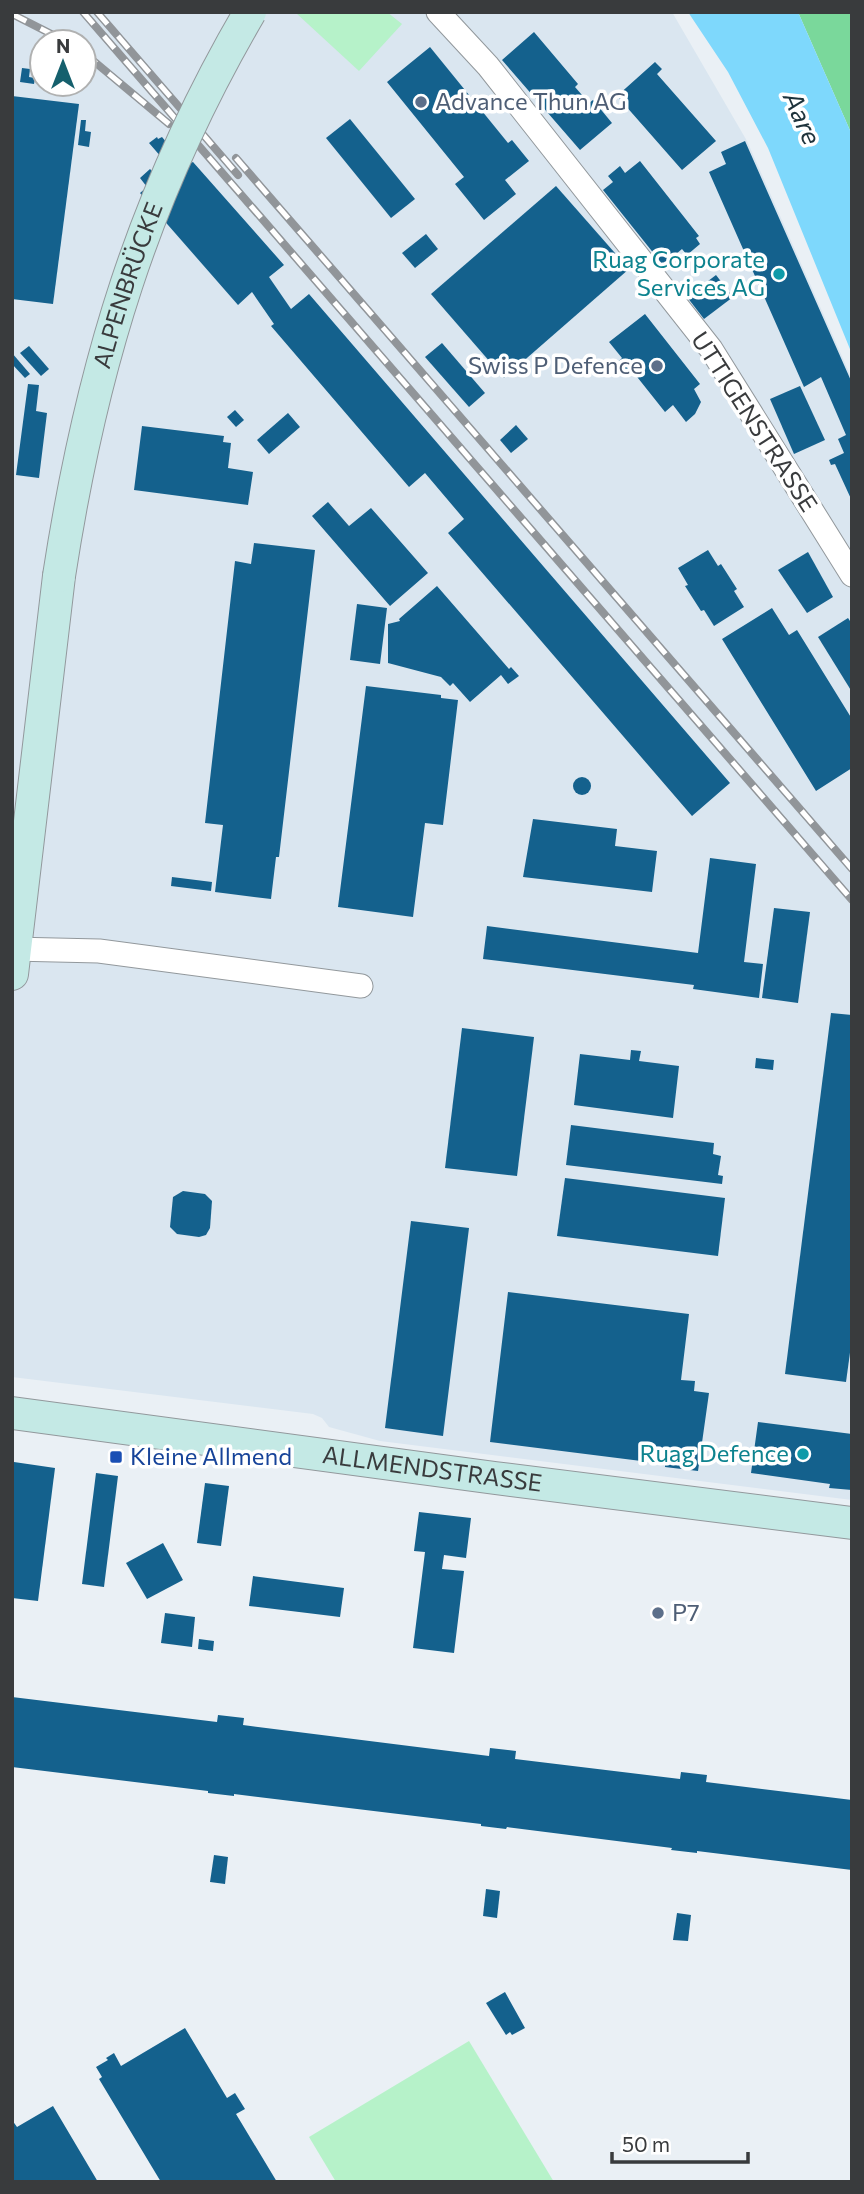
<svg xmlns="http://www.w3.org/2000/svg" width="864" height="2194" viewBox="0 0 864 2194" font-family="Commissioner,sans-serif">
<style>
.built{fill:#dae6f0;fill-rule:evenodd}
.green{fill:#b6f2c9}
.forest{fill:#7ad89b}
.water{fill:#7ed8fc}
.building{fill:#14618d}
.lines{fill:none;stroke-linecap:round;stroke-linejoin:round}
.street-casing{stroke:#92989c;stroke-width:25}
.secondary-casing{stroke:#92989c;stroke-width:34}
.street{stroke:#fff;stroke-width:23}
.secondary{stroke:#c4e9e5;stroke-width:32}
.rail-casing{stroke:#919599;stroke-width:8}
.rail{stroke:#fff;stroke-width:5;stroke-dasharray:16;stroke-linecap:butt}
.secondary-bridge-casing{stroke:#92989c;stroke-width:34;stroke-linecap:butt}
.secondary-bridge{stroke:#c4e9e5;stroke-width:32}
.service-dot{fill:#5c6f8a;stroke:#fff;stroke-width:2.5}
.culture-dot{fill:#0f9aa8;stroke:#fff;stroke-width:2.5}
.transit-dot{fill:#1a4fb4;stroke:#fff;stroke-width:2.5}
.labels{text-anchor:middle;stroke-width:7;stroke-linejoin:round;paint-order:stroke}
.service-label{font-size:24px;fill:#4e5e75;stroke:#fff;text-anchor:start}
.culture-label{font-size:24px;fill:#0d838f;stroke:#fff;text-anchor:end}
.street-label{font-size:24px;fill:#393b3d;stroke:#fff}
.transit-label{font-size:24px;fill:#164399;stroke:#fff;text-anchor:start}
.water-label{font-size:26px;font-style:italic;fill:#1e333c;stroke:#fff}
</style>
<rect width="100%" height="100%" fill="#eaf0f5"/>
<path class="built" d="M12,12H672L747,141L852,379V1500L380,1441L329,1427L322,1418L313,1414L12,1377ZM42,42H84V84H42Z"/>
<g class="green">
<polygon points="387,12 402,24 359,71 296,13"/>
<polygon points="469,2041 554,2182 336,2182 309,2137"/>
</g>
<polygon class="forest" points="798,12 852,12 852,135"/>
<polygon class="water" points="688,12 798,12 852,135 852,354 768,148 728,72"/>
<g class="building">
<polygon points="534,32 578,84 575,87 589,103 593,100 612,123 580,150 502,60"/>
<polygon points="430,47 508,143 512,140 529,161 505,180 516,194 484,220 455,184 464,177 387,82"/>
<polygon points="655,62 662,69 657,74 716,141 682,170 617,96"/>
<polygon points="22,68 30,69 29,77 35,78 34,84 20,82"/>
<polygon points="12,96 79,104 53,304 12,299"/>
<polygon points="350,119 415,199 391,218 326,138"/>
<polygon points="81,120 86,120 85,131 91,132 89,147 78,145"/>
<polygon points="157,137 158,139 162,137 172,149 162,158 149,143"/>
<polygon points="745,141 852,383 852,501 835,464 831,465 829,460 844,453 838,439 846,435 821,377 804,387 709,172 726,164 721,152"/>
<polygon points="640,161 699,236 696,238 700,244 687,255 682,249 663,265 603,190 613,182 608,176 620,166 625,173"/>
<polygon points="193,162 284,265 269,277 291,309 309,294 730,783 692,816 448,533 464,519 425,473 409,487 271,326 274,324 252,292 238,305 140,193 147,187 140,178 150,169 158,177"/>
<polygon points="556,186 629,269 504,378 431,294"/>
<polygon points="426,234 438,249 415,268 402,253"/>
<polygon points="716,275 733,297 704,319 687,297"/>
<polygon points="645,314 700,384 694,389 701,402 695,414 686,422 673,405 665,412 630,368 626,371 618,362 622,358 609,342"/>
<polygon points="442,343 485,393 469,407 425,357"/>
<polygon points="29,346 49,369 41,376 20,353"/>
<polygon points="12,353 30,374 25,378 12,364"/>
<polygon points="28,384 39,385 36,411 47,413 39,478 16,475"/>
<polygon points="800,386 825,440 794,454 770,399"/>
<polygon points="235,410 244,420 236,427 227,417"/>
<polygon points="288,413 300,427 269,454 257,440"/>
<polygon points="516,425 528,439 511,453 500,440"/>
<polygon points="142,426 224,436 223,442 231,443 228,468 253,472 248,505 134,490"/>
<polygon points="328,502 349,526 371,508 428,573 390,606 312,516"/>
<polygon points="254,543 315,550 279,857 276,857 271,899 215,892 223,825 205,823 235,561 251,564"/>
<polygon points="708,550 718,566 721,564 737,589 734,591 744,607 714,626 704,610 701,611 685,586 688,585 678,568"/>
<polygon points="808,552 833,597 807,613 778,570"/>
<polygon points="437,586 509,669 511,667 519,676 508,684 501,675 470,702 453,683 450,686 441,677 388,663 388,624 400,621 399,619"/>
<polygon points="357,604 387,608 380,664 350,660"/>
<polygon points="772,608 789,635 797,630 852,719 852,768 816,791 722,639"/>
<polygon points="848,618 852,624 852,692 818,637"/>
<polygon points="366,686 441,695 441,698 458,700 443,825 425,823 413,917 338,907"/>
<circle cx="582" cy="786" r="9"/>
<polygon points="533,819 617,829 615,846 657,851 652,892 523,877"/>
<polygon points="710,858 756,864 744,962 763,964 759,998 693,989 694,985 483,959 487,926 698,953"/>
<polygon points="172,877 212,882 211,891 171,886"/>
<polygon points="774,908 810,912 798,1003 762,998"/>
<polygon points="831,1013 852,1015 852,1338 846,1382 785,1374"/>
<polygon points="462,1028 534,1037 517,1176 445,1168"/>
<polygon points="631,1050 641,1051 639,1061 679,1066 673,1118 574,1105 580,1054 630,1060"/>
<polygon points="756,1058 774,1060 773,1070 755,1068"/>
<polygon points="571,1125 714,1143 713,1154 721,1156 718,1175 723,1176 722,1184 566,1165"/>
<polygon points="565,1178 725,1198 718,1256 557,1236"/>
<polygon points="183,1191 205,1194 212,1201 210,1228 206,1235 199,1237 177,1234 170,1227 173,1197"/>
<polygon points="411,1221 469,1228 443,1436 385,1428"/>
<polygon points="508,1292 689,1314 681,1380 695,1381 694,1391 709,1393 698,1471 665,1467 665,1464 490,1442"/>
<polygon points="758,1422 852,1434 852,1490 829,1488 830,1484 751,1473"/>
<polygon points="14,1462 55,1468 38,1601 12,1598"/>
<polygon points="96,1473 118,1476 104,1587 82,1584"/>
<polygon points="205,1483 229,1486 221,1546 197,1543"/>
<polygon points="419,1512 471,1518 466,1558 444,1555 442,1569 464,1571 454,1653 413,1648 425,1552 414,1551"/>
<polygon points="163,1543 183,1580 147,1599 126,1563"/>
<polygon points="253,1576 344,1588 340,1617 249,1606"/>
<polygon points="165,1613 195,1617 192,1647 161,1643"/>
<polygon points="199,1639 214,1641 213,1651 198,1649"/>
<polygon points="12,1697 217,1722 218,1715 244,1718 243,1725 489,1756 490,1748 516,1751 515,1759 680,1779 681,1772 707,1775 706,1782 852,1800 852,1870 697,1851 697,1853 671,1850 672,1848 507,1827 506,1829 481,1826 481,1824 234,1794 234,1796 208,1793 208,1791 12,1767"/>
<polygon points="214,1855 228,1857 225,1884 210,1882"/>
<polygon points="486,1889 500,1891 497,1918 483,1916"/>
<polygon points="677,1913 691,1915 688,1941 673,1940"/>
<polygon points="505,1992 525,2028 512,2035 510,2032 506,2035 486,2003"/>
<polygon points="185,2028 227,2098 235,2093 245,2109 236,2114 277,2182 161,2182 99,2079 102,2077 96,2067 108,2060 106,2058 114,2053 121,2066"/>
<polygon points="53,2106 98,2182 12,2182 12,2120 17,2127"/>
</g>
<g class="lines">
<defs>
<g id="street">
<polyline points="438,12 488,66 711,349 852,575"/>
<polyline points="12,949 99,951 361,986"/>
</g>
<g id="secondary">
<polyline points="12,974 59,576"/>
<path id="s1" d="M12,1413L495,1478L852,1523"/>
</g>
</defs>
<use href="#street" class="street-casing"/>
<use href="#secondary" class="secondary-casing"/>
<use href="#street" class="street"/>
<use href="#secondary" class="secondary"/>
<defs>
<g id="rail">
<polyline points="83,12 852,900"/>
<polyline points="97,12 238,175"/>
<polyline points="12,14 67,42"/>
<polyline points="84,53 169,124"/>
<polyline points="236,158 852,869"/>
</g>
</defs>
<use href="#rail" class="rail-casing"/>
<use href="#rail" class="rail"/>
<defs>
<g id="secondary-bridge">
<path id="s2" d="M59,576C91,368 143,195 250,12"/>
</g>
</defs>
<use href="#secondary-bridge" class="secondary-bridge-casing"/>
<use href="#secondary-bridge" class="secondary-bridge"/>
</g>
<g class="service-dot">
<circle cx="421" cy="102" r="7"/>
<circle cx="657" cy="366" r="7"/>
<circle cx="658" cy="1613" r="7"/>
</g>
<g class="culture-dot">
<circle cx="779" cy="274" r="7"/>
<circle cx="803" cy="1454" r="7"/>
</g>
<rect class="transit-dot" x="109" y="1450" width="14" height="14" rx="3.5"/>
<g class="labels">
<g class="service-label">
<text x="435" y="110">Advance Thun AG</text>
<text x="643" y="374" text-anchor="end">Swiss P Defence</text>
<text x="672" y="1621">P7</text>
</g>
<g class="culture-label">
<text x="765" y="268">Ruag Corporate<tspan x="765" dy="28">Services AG</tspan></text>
<text x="789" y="1462">Ruag Defence</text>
</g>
<g class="street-label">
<text dy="8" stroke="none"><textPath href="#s2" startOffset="299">ALPENBRÜCKE</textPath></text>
<text transform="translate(754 422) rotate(57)" y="8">UTTIGENSTRASSE</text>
<text dy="8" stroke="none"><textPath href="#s1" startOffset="424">ALLMENDSTRASSE</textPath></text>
</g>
<g class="transit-label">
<text x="130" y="1465">Kleine Allmend</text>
</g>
<g class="water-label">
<text transform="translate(802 118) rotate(66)" y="9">Aare</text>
</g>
</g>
<rect width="864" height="2194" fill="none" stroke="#393b3d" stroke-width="28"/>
<g transform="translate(63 63)"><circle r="33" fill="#ffffff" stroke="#b0b1b1" stroke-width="2"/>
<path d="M0-5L12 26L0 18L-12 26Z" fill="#15606d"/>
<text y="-10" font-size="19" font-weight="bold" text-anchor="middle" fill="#393b3d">N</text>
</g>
<path d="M612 2152v10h136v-10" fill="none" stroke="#393b3d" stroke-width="3.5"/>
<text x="622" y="2152" font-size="21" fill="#393b3d" stroke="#ffffff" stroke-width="5" paint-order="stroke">50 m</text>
</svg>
